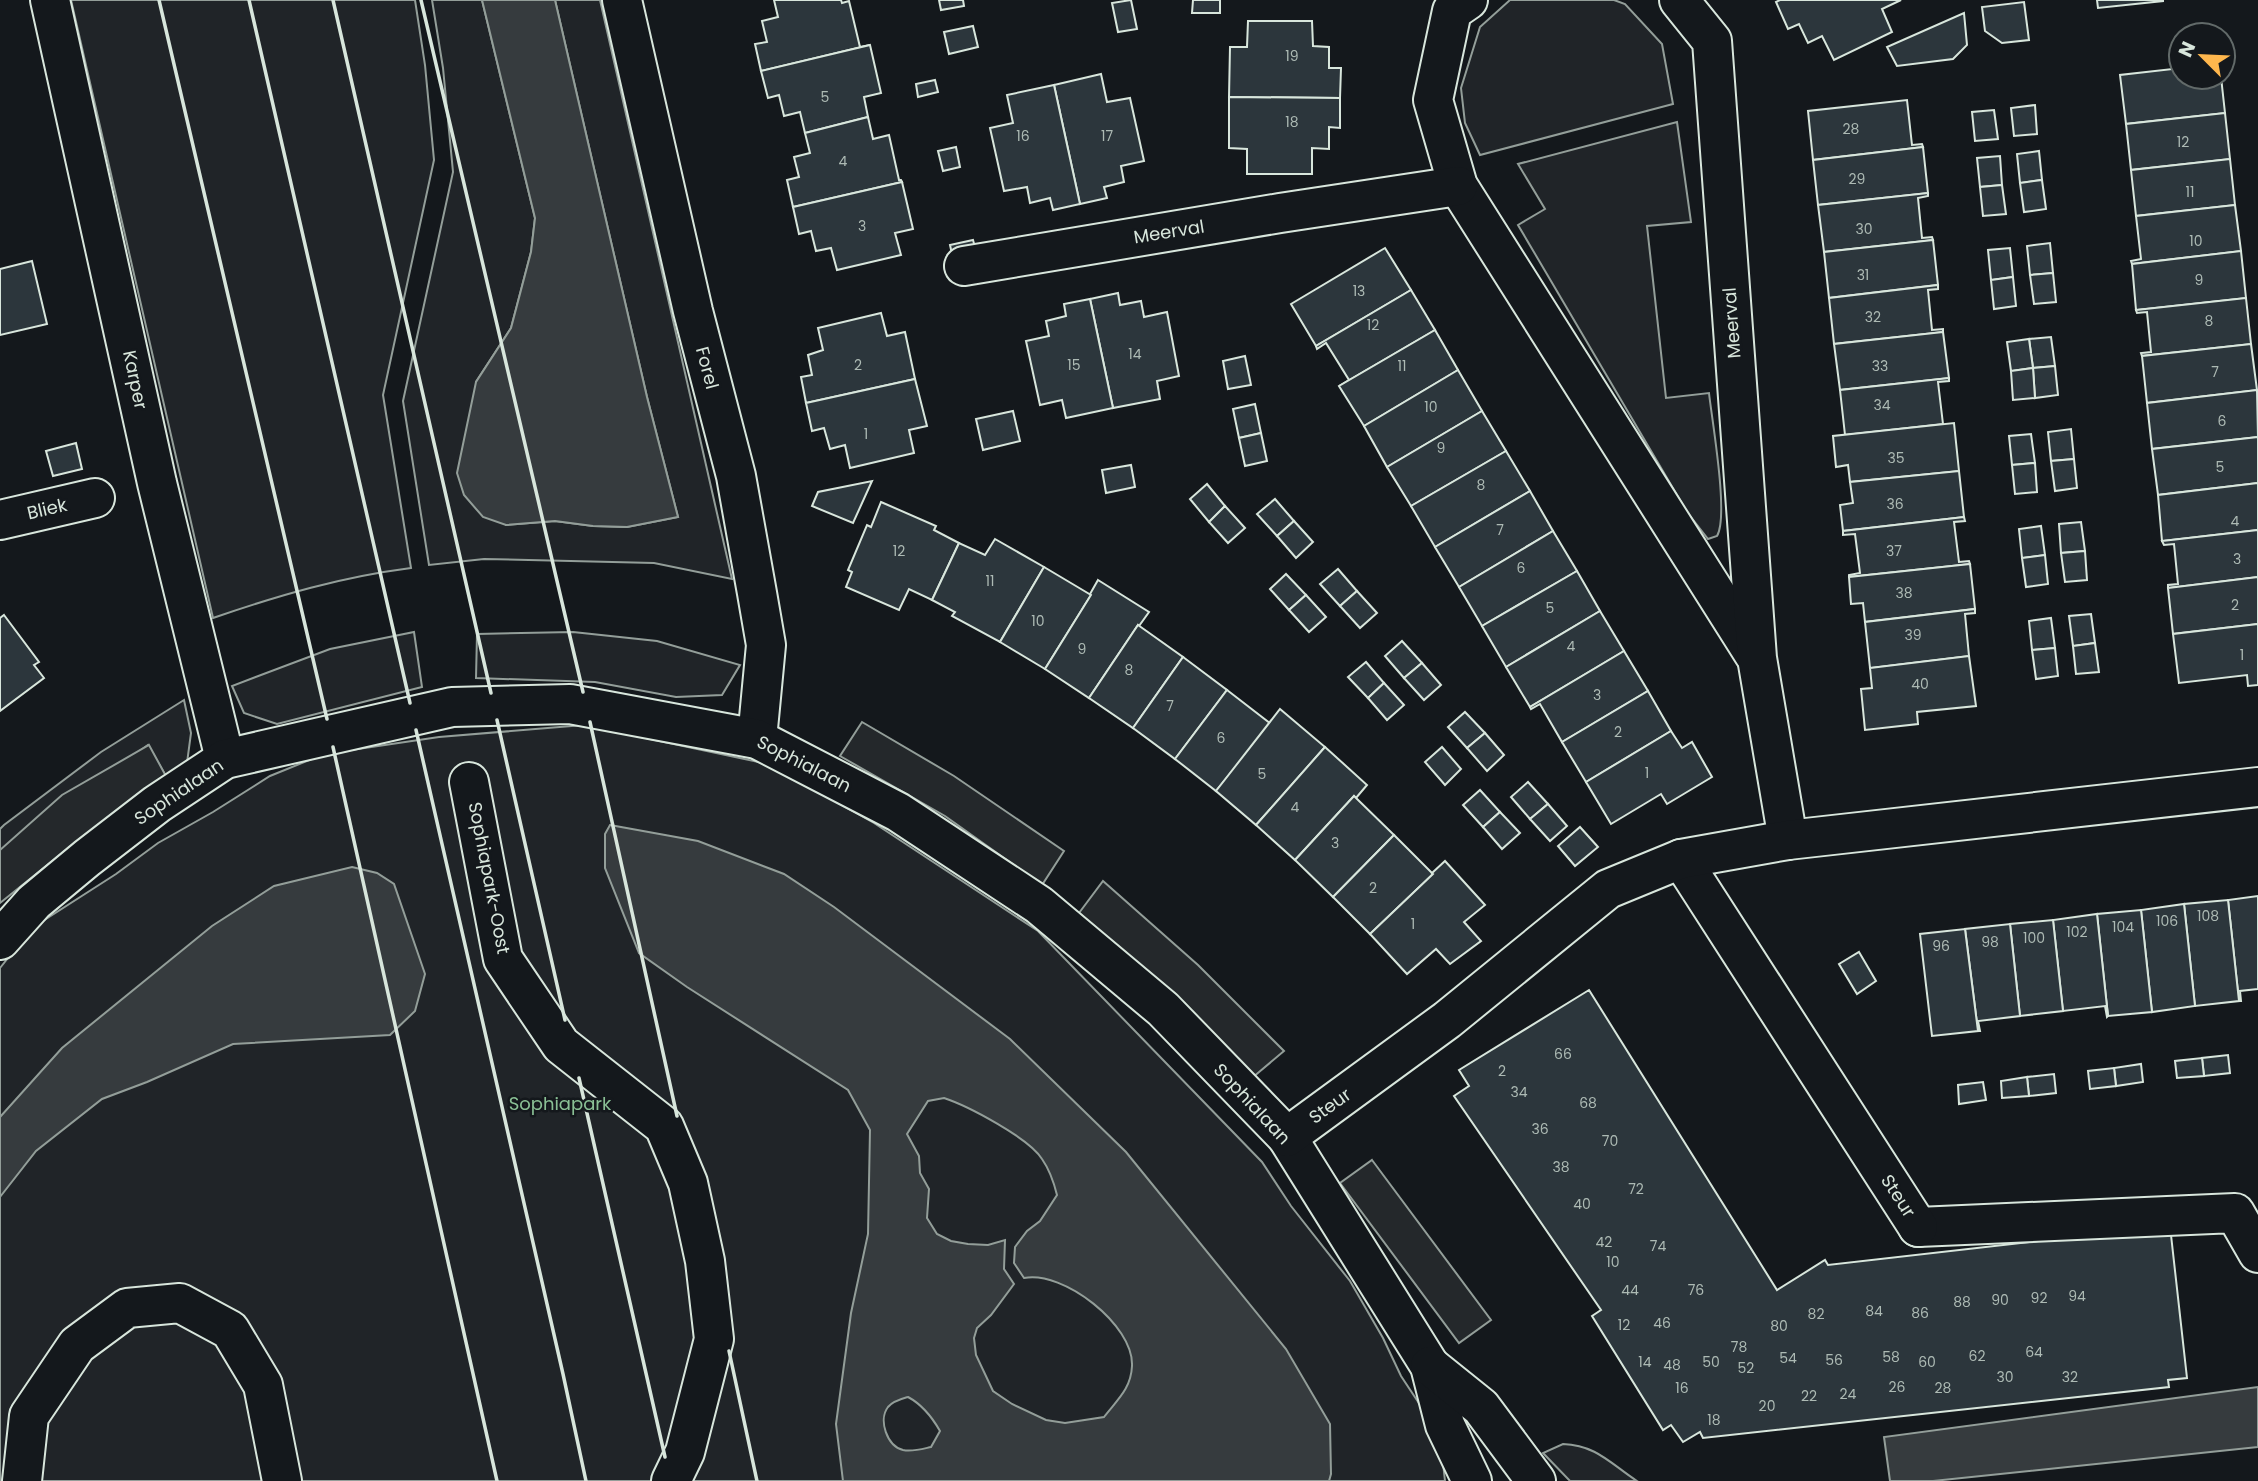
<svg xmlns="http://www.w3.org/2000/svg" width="2258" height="1481" viewBox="0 0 2258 1481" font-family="Poppins,sans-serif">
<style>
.green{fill:#202428;stroke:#939e99;stroke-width:2}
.parking{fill:#24282b;stroke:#939e99;stroke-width:2}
.water{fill:#363b3e;stroke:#939e99;stroke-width:2;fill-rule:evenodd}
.building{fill:#2c363c;stroke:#d8e6dc;stroke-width:2}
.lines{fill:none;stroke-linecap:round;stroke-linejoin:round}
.pedestrian-casing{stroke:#d8e6dc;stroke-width:42}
.minor-casing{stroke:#d8e6dc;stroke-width:42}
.pedestrian{stroke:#14181c;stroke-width:38}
.minor{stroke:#14181c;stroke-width:38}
.wall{stroke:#d8e6dc;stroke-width:3.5}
.labels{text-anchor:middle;stroke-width:5;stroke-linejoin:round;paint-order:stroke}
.number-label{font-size:14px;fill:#adbab4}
.street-label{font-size:18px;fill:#d8e6dc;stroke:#14181c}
.park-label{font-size:18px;fill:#8ac095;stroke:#14181c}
</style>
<rect width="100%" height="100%" fill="#14181c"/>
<g class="green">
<path d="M71,0H415L425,65L434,160L383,395L411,568C341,577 280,595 213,618Z"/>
<polygon points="432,0 482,0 535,218 531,252 511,328 476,382 506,525 555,521 593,526 627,527 678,517 647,397 555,0 600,0 732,579 654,563 484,559 429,565 403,401 453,172 443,68"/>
<polygon points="1510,0 1614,0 1625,4 1662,44 1673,104 1480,155 1465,123 1461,88 1480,27"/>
<path d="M1677,122L1691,222L1647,226L1666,398L1709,393C1712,421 1729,516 1717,536L1708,539L1687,512L1518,225L1545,209L1518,164Z"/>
<polygon points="414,632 422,687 277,724 244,713 232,686 330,649"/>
<polygon points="573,632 657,641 740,665 722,695 676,697 595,682 476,678 477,634"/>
<polygon points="184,700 191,733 187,763 167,778 148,745 0,852 0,829 4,825 101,752"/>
<polygon points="584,725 768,764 874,823 1038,931 1262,1162 1291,1206 1350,1281 1383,1338 1401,1376 1440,1435 1445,1481 0,1481 0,968 32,928 116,874 158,843 213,812 270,776 324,754 439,737"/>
<path d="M1563,1444C1596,1445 1611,1464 1637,1481H1570L1543,1453Z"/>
</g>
<g class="parking">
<polygon points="862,722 954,776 1064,851 1042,885 945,816 840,756"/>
<polygon points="149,745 167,778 86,834 0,903 0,850 62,795"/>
<polygon points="1103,881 1198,965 1284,1051 1252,1078 1171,993 1079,913"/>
<polygon points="1372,1160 1491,1320 1459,1343 1340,1183"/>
</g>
<g class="water">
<polygon points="482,0 555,0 647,397 678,517 627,527 593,526 555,521 506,525 483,517 464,495 457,473 476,382 511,328 531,252 535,218"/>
<path d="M610,825L698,841L784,874L834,907L1010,1039L1126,1152L1286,1349L1330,1424L1331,1474L1329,1481H843L836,1424L851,1313L868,1234L870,1130L848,1090L687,987L639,953L605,868V834ZM944,1098C968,1106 1029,1138 1042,1159C1049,1169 1054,1183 1057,1195L1040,1221L1027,1231L1015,1247L1014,1263L1024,1278C1063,1270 1134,1325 1132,1366C1131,1389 1117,1400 1104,1417L1065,1423L1046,1420L1012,1404L993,1391L976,1355L974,1338L977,1328L991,1315L1014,1284L1004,1269L1005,1240L988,1245L968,1244L951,1241L937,1234L927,1218L929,1189L920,1173L919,1156L907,1134L928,1101ZM908,1397C923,1405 932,1417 940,1431L931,1447C922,1449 912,1452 903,1450C887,1446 878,1420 888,1407C893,1401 901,1399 908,1397Z"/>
<polygon points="352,867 377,873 394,884 425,974 415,1011 390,1035 233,1044 147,1082 102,1099 36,1151 0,1197 0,1117 62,1048 212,926 274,886"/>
<polygon points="2258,1387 2258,1447 1933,1481 1890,1481 1884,1437"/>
</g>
<g class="building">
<polygon points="774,0 841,0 842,3 849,1 860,47 870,45 761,71 755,44 767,42 762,21 778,17"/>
<polygon points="939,0 963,0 964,6 941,10"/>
<polygon points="1131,0 1137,29 1118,32 1112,3"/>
<polygon points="1193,0 1220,0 1220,13 1192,13"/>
<polygon points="1780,0 1901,0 1882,9 1892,32 1834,60 1822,36 1808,43 1799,24 1788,29 1776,2"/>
<polygon points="2097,0 2163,0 2163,1 2098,8"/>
<polygon points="2024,2 2029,40 2002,43 1985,31 1982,7"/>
<polygon points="1964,13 1967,45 1953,59 1897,66 1887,47"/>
<polygon points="1248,21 1312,21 1313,46 1329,47 1329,68 1341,68 1340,98 1229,97 1230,47 1247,47"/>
<polygon points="973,26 978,47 949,54 944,32"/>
<polygon points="870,45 881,93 864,97 868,117 805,133 800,112 784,116 779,95 768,98 761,71"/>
<polygon points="2181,68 2181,77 2221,77 2225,113 2126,124 2120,75"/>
<polygon points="1101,74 1107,102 1130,98 1144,161 1121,166 1124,182 1104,187 1107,198 1080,204 1054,85"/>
<polygon points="935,80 938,92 918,97 916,84"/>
<polygon points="1054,85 1080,204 1053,210 1050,198 1030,203 1027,187 1004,191 990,128 1013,123 1007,95"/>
<polygon points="1229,97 1340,98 1340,128 1329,127 1329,149 1312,148 1312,174 1247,174 1247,149 1229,148"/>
<polygon points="1907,100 1912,145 1922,144 1923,147 1813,160 1808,111"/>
<polygon points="2035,105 2037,134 2014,136 2011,108"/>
<polygon points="1994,110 1998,139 1975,141 1972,112"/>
<polygon points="2225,113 2230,159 2131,170 2126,124"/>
<polygon points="868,117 873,139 889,135 899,180 901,180 902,182 793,207 787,180 799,177 794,157 810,153 805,133"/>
<polygon points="956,147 960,167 943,171 938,151"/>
<polygon points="1923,147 1928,193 1818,205 1813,160"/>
<polygon points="2039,151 2042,180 2020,183 2017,154"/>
<polygon points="2000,156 2002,185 1980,187 1977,158"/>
<polygon points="2230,159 2235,205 2136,216 2131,170"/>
<polygon points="2042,180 2046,209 2024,212 2020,183"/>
<polygon points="902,182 913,229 895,233 901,255 837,270 831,248 816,251 811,231 799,234 793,207"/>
<polygon points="2002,185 2006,214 1983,216 1980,187"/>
<polygon points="1928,193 1928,196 1918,198 1922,238 1932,237 1933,240 1824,252 1818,205"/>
<polygon points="2235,205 2241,251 2132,264 2131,261 2141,259 2136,216"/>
<polygon points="973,240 978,258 954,263 950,245"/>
<polygon points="1933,240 1938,285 1829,298 1824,252"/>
<polygon points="2050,243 2053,273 2030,275 2027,246"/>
<polygon points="1385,248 1411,290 1316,346 1291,304"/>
<polygon points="2010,248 2013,277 1991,280 1988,250"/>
<polygon points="2241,251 2246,298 2136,310 2132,264"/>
<polygon points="32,261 47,324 0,335 0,269"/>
<polygon points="2053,273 2056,302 2034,304 2030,275"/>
<polygon points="2013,277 2016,306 1994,309 1991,280"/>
<polygon points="1938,285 1938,289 1928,290 1932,330 1943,329 1943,332 1834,344 1829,298"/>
<polygon points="1411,290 1435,330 1339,386 1349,380 1326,343 1317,349 1316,346"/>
<polygon points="1118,293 1120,305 1141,301 1144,317 1167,312 1179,376 1157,381 1160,399 1113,408 1090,299"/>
<polygon points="2246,298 2251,344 2142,356 2141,353 2151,352 2147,312 2137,313 2136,310"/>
<polygon points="1090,299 1113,408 1066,418 1062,400 1040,405 1026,341 1049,336 1046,321 1066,316 1064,304"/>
<polygon points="881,313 887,336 905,332 915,379 806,403 801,377 812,375 808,355 823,350 818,328"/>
<polygon points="1435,330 1458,370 1364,426 1339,386"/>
<polygon points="1943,332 1949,378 1840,390 1834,344"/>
<polygon points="2051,337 2055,366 2033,368 2029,339"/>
<polygon points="2029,339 2033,368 2011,371 2007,342"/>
<polygon points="2251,344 2257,390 2147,403 2142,356"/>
<polygon points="1245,356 1251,385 1228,389 1223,361"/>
<polygon points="2055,366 2058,395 2035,398 2033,368"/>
<polygon points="2033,368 2035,398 2013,400 2011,371"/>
<polygon points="1458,370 1482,411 1387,467 1364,426"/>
<polygon points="1949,378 1949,381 1938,382 1943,424 1845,435 1840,390"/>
<polygon points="915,379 927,426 909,430 914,453 850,468 845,445 830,449 824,428 812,431 806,403"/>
<polygon points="2257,390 2258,437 2152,449 2147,403"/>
<polygon points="1255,404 1261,433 1239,438 1233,409"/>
<polygon points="1013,411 1020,441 983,450 976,419"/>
<polygon points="1482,411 1506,451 1411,506 1387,467"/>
<polygon points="1954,423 1959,471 1850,482 1848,465 1836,467 1833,436"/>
<polygon points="2071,429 2074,459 2051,461 2048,432"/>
<polygon points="1261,433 1267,461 1245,466 1239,438"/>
<polygon points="2031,434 2035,463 2012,465 2009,436"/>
<polygon points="2258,437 2258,483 2158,495 2152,449"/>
<polygon points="76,443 82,469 53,476 46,451"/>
<polygon points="1506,451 1530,491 1435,547 1411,506"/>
<polygon points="2074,459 2077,488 2055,491 2051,461"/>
<polygon points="2035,463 2037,492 2015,494 2012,465"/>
<polygon points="1131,465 1135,487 1106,493 1102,470"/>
<polygon points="1959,471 1964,517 1843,531 1840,505 1853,503 1850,482"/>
<polygon points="872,481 853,523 812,506 818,492"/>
<polygon points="2258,483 2258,530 2162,541 2158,495"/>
<polygon points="1207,484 1225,506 1209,522 1190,499"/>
<polygon points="1530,491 1553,531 1459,587 1435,547"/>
<polygon points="1275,499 1294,521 1277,536 1257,514"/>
<polygon points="881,502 936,526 934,530 959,543 932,600 909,589 899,610 846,587 852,572 848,570 867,525 871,527"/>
<polygon points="1225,506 1245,528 1228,543 1209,522"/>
<polygon points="1964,517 1965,521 1954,522 1959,562 1969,561 1970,564 1849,577 1849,575 1860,573 1855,534 1843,535 1843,531"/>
<polygon points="1294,521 1313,542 1296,558 1277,536"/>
<polygon points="2081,522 2085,551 2061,553 2059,524"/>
<polygon points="2041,526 2045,555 2022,558 2019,529"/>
<polygon points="2258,530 2258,577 2168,588 2168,585 2178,584 2174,544 2164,545 2162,541"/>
<polygon points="1553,531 1577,571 1482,626 1459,587"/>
<polygon points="995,539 1044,567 1000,642 952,616 955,612 932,600 959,543 985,555"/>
<polygon points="2085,551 2087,580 2065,582 2061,553"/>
<polygon points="2045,555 2048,584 2026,587 2022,558"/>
<polygon points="1970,564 1975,609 1865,622 1863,603 1851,604 1849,577"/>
<polygon points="1044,567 1091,595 1045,669 1000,642"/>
<polygon points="1338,569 1357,591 1340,606 1320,584"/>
<polygon points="1577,571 1600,611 1506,667 1482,626"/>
<polygon points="1286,574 1306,595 1289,610 1270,589"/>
<polygon points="2258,577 2258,624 2173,634 2168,588"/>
<polygon points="1098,580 1149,612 1139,626 1138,625 1089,698 1045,669 1091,595 1090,594"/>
<polygon points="1357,591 1377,613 1360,628 1340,606"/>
<polygon points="1306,595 1326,617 1309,632 1289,610"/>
<polygon points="1975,609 1975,613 1965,614 1969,656 1870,668 1865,622"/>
<polygon points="1600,611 1624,651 1530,707 1506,667"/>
<polygon points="2091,614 2095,643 2073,646 2069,616"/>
<polygon points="4,615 39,662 34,665 44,678 0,711 0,618"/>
<polygon points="2051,618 2055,648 2032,650 2029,621"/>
<polygon points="2258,624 2258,685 2248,686 2247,675 2179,683 2173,634"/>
<polygon points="1138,625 1183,657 1133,728 1089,698"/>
<polygon points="1402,641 1422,663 1404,678 1385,656"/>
<polygon points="2095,643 2099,672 2076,674 2073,646"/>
<polygon points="2055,648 2058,676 2036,679 2032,650"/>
<polygon points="1624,651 1648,691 1562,742 1540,704 1531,709 1530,707"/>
<polygon points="1969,656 1976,706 1917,712 1918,724 1865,730 1861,689 1872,688 1870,668"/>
<polygon points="1183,657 1227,690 1175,759 1133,728"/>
<polygon points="1366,662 1384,683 1368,698 1348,677"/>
<polygon points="1422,663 1441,685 1424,700 1404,678"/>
<polygon points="1384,683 1404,705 1387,720 1368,698"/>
<polygon points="1227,690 1271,724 1216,791 1175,759"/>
<polygon points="1648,691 1671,731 1586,782 1562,742"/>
<polygon points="1280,709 1325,747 1256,825 1216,791"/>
<polygon points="1465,712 1485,733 1467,748 1448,727"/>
<polygon points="1671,731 1682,748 1692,742 1712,777 1667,804 1661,794 1611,824 1586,782"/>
<polygon points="1485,733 1504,755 1487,771 1467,748"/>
<polygon points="1325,747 1367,785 1356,798 1354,796 1295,860 1256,825"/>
<polygon points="1442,747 1461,769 1445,785 1425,762"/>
<polygon points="1528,782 1548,804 1530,819 1511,797"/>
<polygon points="1480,790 1500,812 1483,827 1463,805"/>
<polygon points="1354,796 1394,835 1333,897 1295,860"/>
<polygon points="1548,804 1567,826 1550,841 1530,819"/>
<polygon points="1500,812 1520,833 1502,849 1483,827"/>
<polygon points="1580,827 1598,847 1575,866 1558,846"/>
<polygon points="1394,835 1433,874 1370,934 1333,897"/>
<polygon points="1445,861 1485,905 1464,922 1481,941 1450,964 1436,949 1407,974 1370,934 1433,874 1432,873"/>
<polygon points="2258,896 2258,989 2240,991 2241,1001 2239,1001 2228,900"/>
<polygon points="2228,900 2239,1001 2195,1006 2184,904"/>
<polygon points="2184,904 2195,1006 2152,1012 2141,910"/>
<polygon points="2141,910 2152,1012 2108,1016 2097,914"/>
<polygon points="2097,914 2108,1016 2107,1017 2105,1006 2063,1011 2053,920"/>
<polygon points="2053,920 2063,1011 2020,1016 2010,924"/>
<polygon points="2010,924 2020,1016 1978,1021 1980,1031 1978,1031 1965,929"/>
<polygon points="1965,929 1978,1031 1932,1036 1920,934"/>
<polygon points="1859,952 1876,981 1857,994 1839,964"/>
<polygon points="1589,990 1777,1290 1825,1260 1828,1265 2170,1226 2187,1378 2168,1380 2169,1387 1703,1438 1700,1432 1683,1442 1671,1425 1663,1430 1592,1316 1601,1310 1454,1096 1469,1086 1459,1070"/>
<polygon points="2228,1055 2230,1073 2204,1076 2202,1058"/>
<polygon points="2202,1058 2204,1076 2177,1078 2175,1061"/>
<polygon points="2141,1064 2143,1082 2116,1086 2114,1068"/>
<polygon points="2114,1068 2116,1086 2090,1089 2088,1071"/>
<polygon points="2054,1074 2056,1093 2029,1096 2027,1077"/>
<polygon points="2027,1077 2029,1096 2002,1098 2001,1081"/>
<polygon points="1983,1082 1986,1100 1959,1104 1958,1085"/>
</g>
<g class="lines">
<defs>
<g id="pedestrian">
<polyline points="469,782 503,959 561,1045 664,1126 688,1183 705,1261 714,1339 685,1452 671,1481"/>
<polyline points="1918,1227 2235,1213 2258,1253"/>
<polyline points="22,1481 29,1416 77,1345 127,1308 180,1303 230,1330 263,1385 282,1481"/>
</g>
<g id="minor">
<polyline points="50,0 157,483 225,759"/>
<polyline points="622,0 693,311 736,476 757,593 766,645 757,739"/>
<polyline points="1468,0 1452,11 1433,100 1458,186 1754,654"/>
<polyline points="1679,0 1712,41 1757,658 1788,840"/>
<polyline points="964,266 1280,213 1458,186"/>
<polyline points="0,520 95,498"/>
<polyline points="1681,859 1918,1227"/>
<polyline points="0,940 34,902 87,858 157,804 225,759 452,707 570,704 757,739 898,812 1039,905 1163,1009 1287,1137 1430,1366 1445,1425 1472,1481"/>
<polyline points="1287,1137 1447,1020 1608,889 1681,859 1788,840 2258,787"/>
<polyline points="1430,1366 1481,1407 1536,1481"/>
</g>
</defs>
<use href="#pedestrian" class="pedestrian-casing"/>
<use href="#minor" class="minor-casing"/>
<use href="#pedestrian" class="pedestrian"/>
<use href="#minor" class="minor"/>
<g class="wall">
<polyline points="159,0 327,719"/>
<polyline points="249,0 410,703"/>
<polyline points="333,0 491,693"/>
<polyline points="421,0 583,692"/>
<polyline points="497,720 565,1020"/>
<polyline points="590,722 677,1116"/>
<polyline points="416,730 563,1374 586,1481"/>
<polyline points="333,747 497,1481"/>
<polyline points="579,1078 665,1457"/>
<polyline points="729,1351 757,1481"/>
</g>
</g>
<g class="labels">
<g class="number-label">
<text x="1292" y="61">19</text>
<text x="825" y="102">5</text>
<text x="1292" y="127">18</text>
<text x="1851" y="134">28</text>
<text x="1023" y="141">16</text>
<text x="1107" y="141">17</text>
<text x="2183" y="147">12</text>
<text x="843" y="166">4</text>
<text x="1857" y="184">29</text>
<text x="2190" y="197">11</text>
<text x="862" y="231">3</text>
<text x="1864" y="234">30</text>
<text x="2196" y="246">10</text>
<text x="1863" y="280">31</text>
<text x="2199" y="285">9</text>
<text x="1359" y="296">13</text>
<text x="1873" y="322">32</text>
<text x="2209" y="326">8</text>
<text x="1373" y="330">12</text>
<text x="1135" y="359">14</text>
<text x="858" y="370">2</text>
<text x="1074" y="370">15</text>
<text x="1402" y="371">11</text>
<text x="1880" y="371">33</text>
<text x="2215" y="377">7</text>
<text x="1882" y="410">34</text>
<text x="1431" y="412">10</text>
<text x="2222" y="426">6</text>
<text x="866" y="439">1</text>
<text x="1441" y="453">9</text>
<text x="1896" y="463">35</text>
<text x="2220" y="472">5</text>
<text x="1481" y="490">8</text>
<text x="1895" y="509">36</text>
<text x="2235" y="526">4</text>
<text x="1500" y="535">7</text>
<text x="899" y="556">12</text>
<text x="1894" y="556">37</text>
<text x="2237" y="564">3</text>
<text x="1521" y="573">6</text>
<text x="990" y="586">11</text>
<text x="1904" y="598">38</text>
<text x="2235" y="610">2</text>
<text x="1550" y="613">5</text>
<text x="1038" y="626">10</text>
<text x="1913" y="640">39</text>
<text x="1571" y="651">4</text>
<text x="1082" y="654">9</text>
<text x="2242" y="660">1</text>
<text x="1129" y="675">8</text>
<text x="1920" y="689">40</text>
<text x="1597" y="700">3</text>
<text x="1170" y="711">7</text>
<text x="1618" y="737">2</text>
<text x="1221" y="743">6</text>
<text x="1647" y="778">1</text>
<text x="1262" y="779">5</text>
<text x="1295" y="812">4</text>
<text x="1335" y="848">3</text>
<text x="1373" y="893">2</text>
<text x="2208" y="921">108</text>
<text x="2167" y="926">106</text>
<text x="1413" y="929">1</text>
<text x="2123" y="932">104</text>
<text x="2077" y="937">102</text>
<text x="2034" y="943">100</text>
<text x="1990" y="947">98</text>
<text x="1941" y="951">96</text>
<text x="1563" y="1059">66</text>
<text x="1502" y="1076">2</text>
<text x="1519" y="1097">34</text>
<text x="1588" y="1108">68</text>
<text x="1540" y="1134">36</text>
<text x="1610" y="1146">70</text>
<text x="1561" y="1172">38</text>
<text x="1636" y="1194">72</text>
<text x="1582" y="1209">40</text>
<text x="1604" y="1247">42</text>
<text x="1658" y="1251">74</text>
<text x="1613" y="1267">10</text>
<text x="1630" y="1295">44</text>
<text x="1696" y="1295">76</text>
<text x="2077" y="1301">94</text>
<text x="2039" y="1303">92</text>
<text x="2000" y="1305">90</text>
<text x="1962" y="1307">88</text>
<text x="1874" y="1316">84</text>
<text x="1920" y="1318">86</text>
<text x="1816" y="1319">82</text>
<text x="1662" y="1328">46</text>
<text x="1624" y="1330">12</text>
<text x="1779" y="1331">80</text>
<text x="1739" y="1352">78</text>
<text x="2034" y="1357">64</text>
<text x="1977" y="1361">62</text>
<text x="1891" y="1362">58</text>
<text x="1788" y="1363">54</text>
<text x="1834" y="1365">56</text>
<text x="1645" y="1367">14</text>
<text x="1711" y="1367">50</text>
<text x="1927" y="1367">60</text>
<text x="1672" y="1370">48</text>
<text x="1746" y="1373">52</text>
<text x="2005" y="1382">30</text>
<text x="2070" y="1382">32</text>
<text x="1897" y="1392">26</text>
<text x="1682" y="1393">16</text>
<text x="1943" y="1393">28</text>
<text x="1848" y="1399">24</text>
<text x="1809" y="1401">22</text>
<text x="1767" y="1411">20</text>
<text x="1714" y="1425">18</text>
</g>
<g class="street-label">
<text transform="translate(1169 232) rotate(-9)" y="6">Meerval</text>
<text transform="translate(1732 323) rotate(-94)" y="6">Meerval</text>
<text transform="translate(707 368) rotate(75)" y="6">Forel</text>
<text transform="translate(135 380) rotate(78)" y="6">Karper</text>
<text transform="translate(47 509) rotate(-13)" y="6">Bliek</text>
<text transform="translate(804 764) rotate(27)" y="6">Sophialaan</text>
<text transform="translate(179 792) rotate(-34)" y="6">Sophialaan</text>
<text transform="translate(489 878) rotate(79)" y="6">Sophiapark-Oost</text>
<text transform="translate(1252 1104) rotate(47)" y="6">Sophialaan</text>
<text transform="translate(1330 1106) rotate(-36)" y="6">Steur</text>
<text transform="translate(1898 1196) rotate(57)" y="6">Steur</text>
</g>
<g class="park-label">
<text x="560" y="1110">Sophiapark</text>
</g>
</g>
<g transform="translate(2202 56) rotate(294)"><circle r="33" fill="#14181c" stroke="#626a69" stroke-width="2"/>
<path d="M0-5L12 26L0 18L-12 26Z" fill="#ffb74d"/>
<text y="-10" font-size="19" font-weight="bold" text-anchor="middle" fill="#d8e6dc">N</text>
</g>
</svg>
